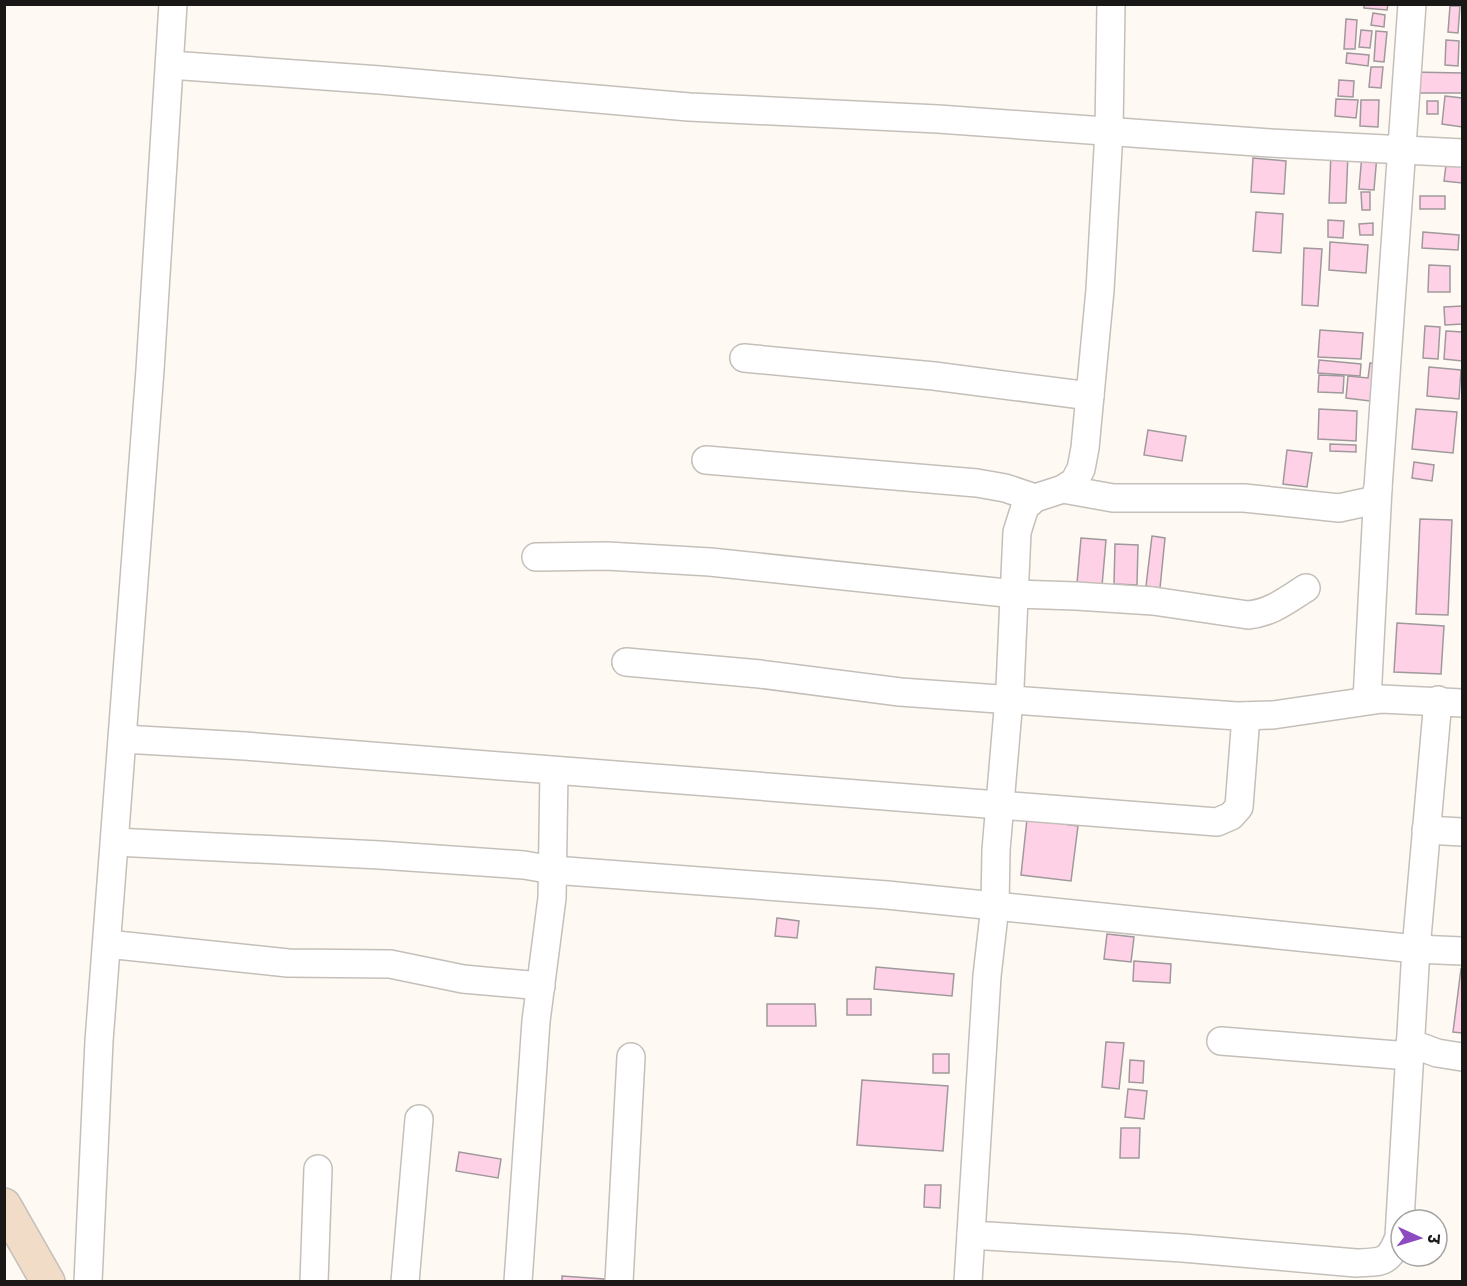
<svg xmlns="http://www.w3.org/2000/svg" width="1467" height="1286" viewBox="0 0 1467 1286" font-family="Poppins,'Noto Sans Devanagari',sans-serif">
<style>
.building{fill:#fed1e6;stroke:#a0999c;stroke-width:1.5}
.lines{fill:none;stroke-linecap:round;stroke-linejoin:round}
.street-casing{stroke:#c5bfba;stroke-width:30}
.secondary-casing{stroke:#c5bfba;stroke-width:36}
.street{stroke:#fff;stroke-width:27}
.secondary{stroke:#f0dcc7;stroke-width:33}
</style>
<rect width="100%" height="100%" fill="#fff9f4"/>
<g class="building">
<polygon points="1364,4 1388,4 1387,10 1364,8"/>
<polygon points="1450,6 1460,6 1458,33 1448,32"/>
<polygon points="1373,13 1385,15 1384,27 1371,25"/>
<polygon points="1346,19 1357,20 1355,49 1344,49"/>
<polygon points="1361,30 1372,31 1370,48 1359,47"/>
<polygon points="1376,31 1387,32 1384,62 1374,61"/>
<polygon points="1446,40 1459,41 1458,66 1445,65"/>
<polygon points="1347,53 1369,55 1368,66 1346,63"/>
<polygon points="1371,67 1383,67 1381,88 1369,87"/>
<polygon points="1412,72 1462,73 1462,93 1412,93"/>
<polygon points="1339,80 1354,81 1353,97 1338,96"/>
<polygon points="1445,96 1462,98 1462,127 1442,124"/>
<polygon points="1336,99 1358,100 1356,118 1335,116"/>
<polygon points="1361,100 1379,100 1378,127 1360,126"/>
<rect x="1427" y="101" width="11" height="13"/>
<polygon points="1331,153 1348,153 1346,203 1329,203"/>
<polygon points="1362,154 1377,155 1374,190 1359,189"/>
<polygon points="1447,157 1462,159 1462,183 1444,181"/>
<polygon points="1253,158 1286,161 1284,194 1251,192"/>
<polygon points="1361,192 1370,192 1370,210 1362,210"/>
<rect x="1420" y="196" width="25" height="13"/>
<polygon points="1256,212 1283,214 1281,253 1253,251"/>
<polygon points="1328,220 1344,221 1343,238 1328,237"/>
<polygon points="1373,223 1373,235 1360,235 1359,224"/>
<polygon points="1423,232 1459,235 1458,250 1422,248"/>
<polygon points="1330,242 1368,245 1366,273 1329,270"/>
<polygon points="1304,248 1322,249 1318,306 1302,305"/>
<polygon points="1429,265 1450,266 1450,292 1428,292"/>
<polygon points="1462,306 1462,324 1445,325 1444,307"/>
<polygon points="1425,326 1440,327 1438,359 1423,358"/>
<polygon points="1320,330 1363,333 1361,359 1318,357"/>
<polygon points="1446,331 1462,332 1462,361 1444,359"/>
<polygon points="1319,360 1361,364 1360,376 1318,373"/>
<polygon points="1370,363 1382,364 1378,402 1346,398 1348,376 1368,378"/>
<polygon points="1429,367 1461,370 1459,399 1427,396"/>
<polygon points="1319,375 1344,376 1343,393 1318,392"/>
<polygon points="1319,409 1357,411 1356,441 1318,439"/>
<polygon points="1416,409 1457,412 1453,453 1412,449"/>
<polygon points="1148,430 1186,436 1182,461 1144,455"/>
<polygon points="1330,444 1356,445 1356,452 1330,451"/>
<polygon points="1287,450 1312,453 1307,487 1283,484"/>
<polygon points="1414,462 1434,465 1432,481 1412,478"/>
<polygon points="1420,519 1452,520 1448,615 1416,614"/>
<polygon points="1152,536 1165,538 1160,588 1146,586"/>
<polygon points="1081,538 1106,540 1102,586 1077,583"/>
<polygon points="1115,544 1138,545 1137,585 1114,584"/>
<polygon points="1397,623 1444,626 1441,674 1394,672"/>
<polygon points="1027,819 1078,826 1071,881 1021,875"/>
<polygon points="777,918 799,921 797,938 775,936"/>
<polygon points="1107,934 1134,937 1131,962 1104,959"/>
<polygon points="1134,961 1171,964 1170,983 1133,981"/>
<polygon points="876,967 954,974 952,996 874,989"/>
<polygon points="1461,969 1462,970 1462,1033 1453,1032"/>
<rect x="847" y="999" width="24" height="16"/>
<polygon points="767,1004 815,1004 816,1026 767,1026"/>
<polygon points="1106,1042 1124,1043 1119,1089 1102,1087"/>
<rect x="933" y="1054" width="16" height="19"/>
<polygon points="1130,1060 1144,1061 1143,1083 1129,1082"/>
<polygon points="862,1080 948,1086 943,1151 857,1145"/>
<polygon points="1128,1089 1147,1091 1144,1119 1125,1117"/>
<polygon points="1121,1128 1140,1128 1139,1158 1120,1158"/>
<polygon points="459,1152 501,1159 498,1178 456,1171"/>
<polygon points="925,1185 941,1185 940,1208 924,1207"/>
<polygon points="562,1276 604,1279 604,1282 562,1282"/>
</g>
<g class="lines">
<defs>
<g id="street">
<polyline points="170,65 380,80 689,107 938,119 1270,143 1462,153"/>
<polyline points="744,358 934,376 1090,396"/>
<polyline points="706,460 977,483 1005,488 1035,498"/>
<polyline points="1063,489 1113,498 1244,498 1339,508 1371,501 1375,497 1378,488 1412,4"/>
<path d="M536,557L607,556L710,562L1015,594L1076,596L1153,601L1248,615C1271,613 1287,600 1306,588"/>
<polyline points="626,662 760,674 900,692 1237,716 1273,715 1382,699 1462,703"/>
<polyline points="1367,700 1378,488"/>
<polyline points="123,739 245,746 1217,822 1231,816 1239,807 1246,716"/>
<polyline points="1426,830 1462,832"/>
<polyline points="115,842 380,855 524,865 553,870 887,895 1416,949 1462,951"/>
<polyline points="107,944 288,963 390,964 463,979 541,986"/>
<polyline points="1221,1041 1409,1056"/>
<polyline points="1410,1043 1437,1053 1462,1057"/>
<path d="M971,1235L1183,1248L1356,1263C1383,1262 1389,1263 1399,1237L1416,949L1438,700"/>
<polyline points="88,1282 99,1041 150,370 173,4"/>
<polyline points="314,1282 318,1169"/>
<polyline points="405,1282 419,1119"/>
<polyline points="518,1282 536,1021 552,898 554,771"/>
<polyline points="619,1282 631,1057"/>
<polyline points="968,1282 987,976 995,906 996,850 1010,687 1017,532 1025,507 1035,498 1063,489 1074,482 1081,469 1085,448 1100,290 1109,131 1111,4"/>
</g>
<polyline id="secondary" points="4,1205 48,1282"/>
</defs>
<use href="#street" class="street-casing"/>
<use href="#secondary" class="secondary-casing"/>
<use href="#street" class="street"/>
<use href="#secondary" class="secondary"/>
</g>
<rect width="1467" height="1286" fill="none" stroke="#1a1816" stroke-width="12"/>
<g transform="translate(1419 1238) rotate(94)"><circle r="28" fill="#ffffff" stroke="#a3a3a2" stroke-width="1.5"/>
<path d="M0-4.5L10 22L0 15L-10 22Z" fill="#8c4bc0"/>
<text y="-9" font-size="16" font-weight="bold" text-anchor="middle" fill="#1a1816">उ</text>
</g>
</svg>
